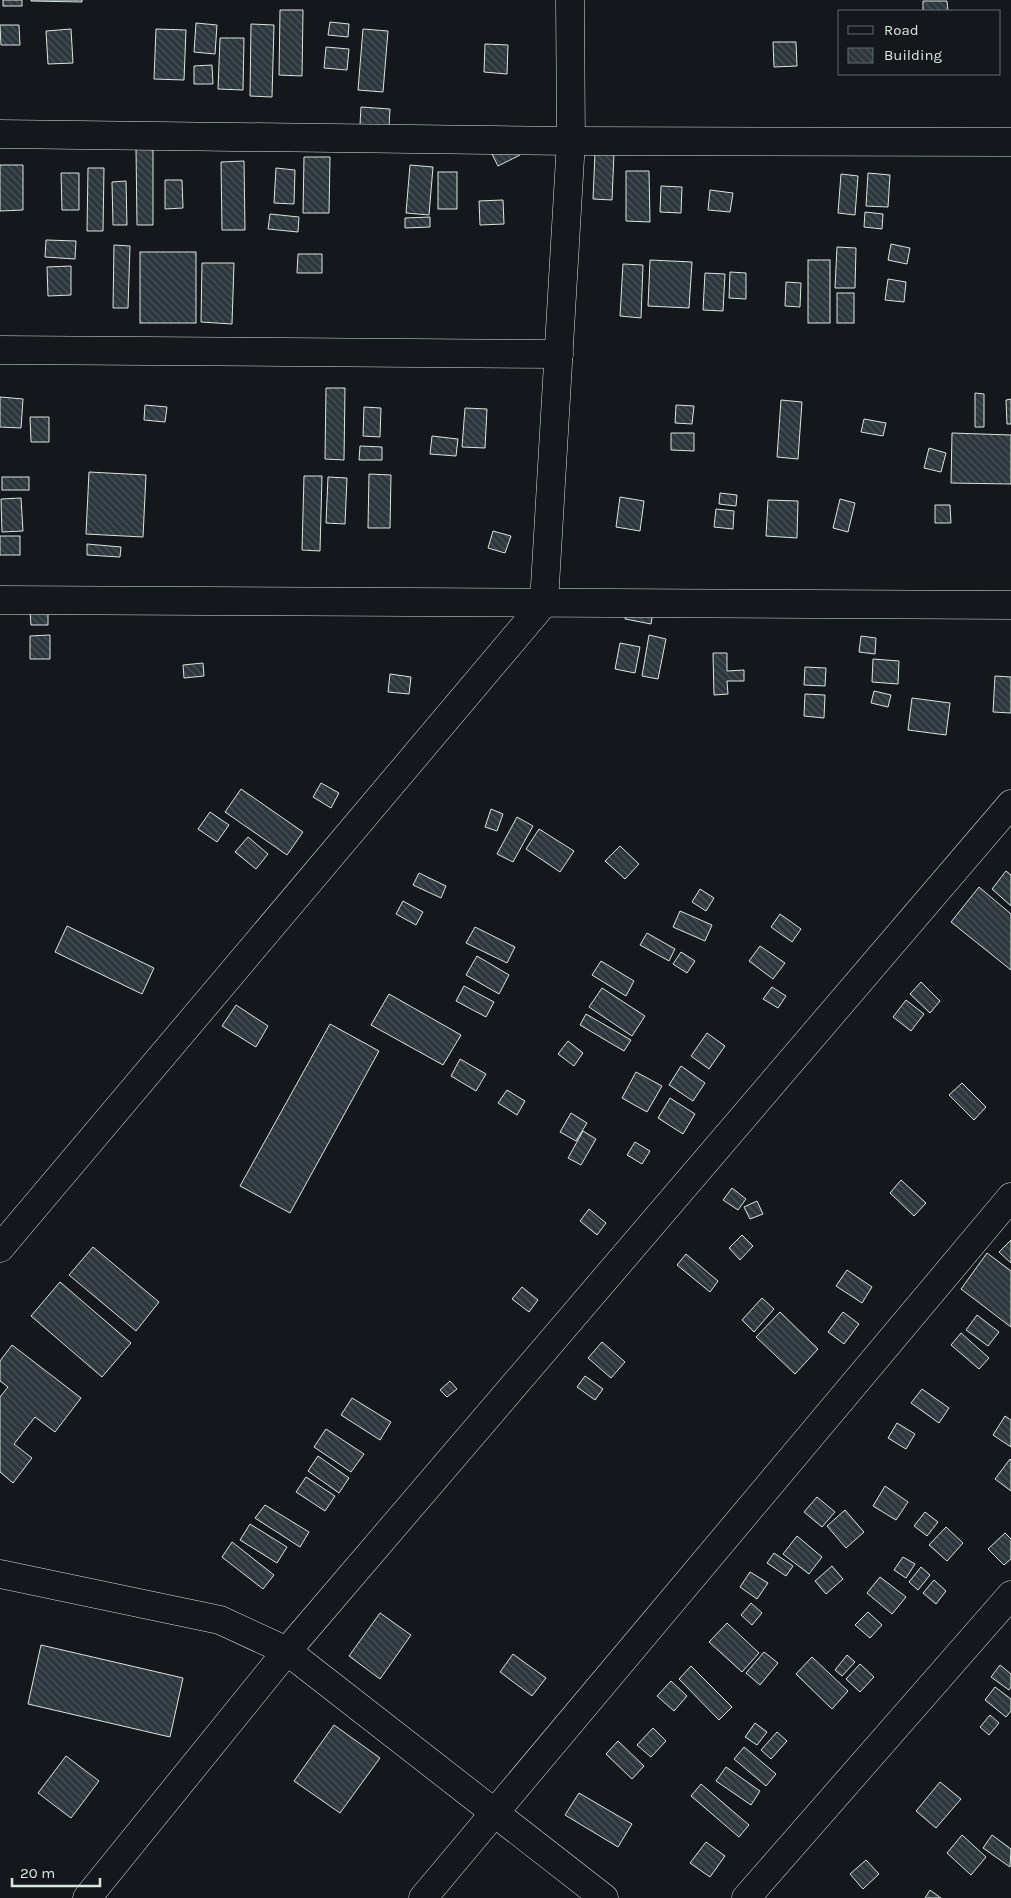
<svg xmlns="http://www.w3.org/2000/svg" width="1011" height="1898" viewBox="0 0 1011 1898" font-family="Karla,sans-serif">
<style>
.building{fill:url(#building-back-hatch);stroke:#d8e6dc}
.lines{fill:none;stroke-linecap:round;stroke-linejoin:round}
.minor-casing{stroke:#d8e6dc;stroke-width:29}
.minor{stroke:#14181c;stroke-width:28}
</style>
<defs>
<pattern id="building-back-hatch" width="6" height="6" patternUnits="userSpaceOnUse" patternTransform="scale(1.25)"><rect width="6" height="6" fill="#2c363c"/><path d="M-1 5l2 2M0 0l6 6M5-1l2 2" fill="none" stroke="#4a5358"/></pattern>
</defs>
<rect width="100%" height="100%" fill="#14181c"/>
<g class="building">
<rect x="3" y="0" width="19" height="6"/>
<polygon points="31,0 82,0 82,2 31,1"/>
<polygon points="923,1 947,1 948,11 923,11"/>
<polygon points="280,10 303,10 302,76 279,75"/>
<polygon points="330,22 349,24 348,37 328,35"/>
<polygon points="196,23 217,25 215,54 194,52"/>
<polygon points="251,24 274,25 272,97 250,96"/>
<polygon points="0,25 19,25 20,45 1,45"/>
<polygon points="71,29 73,63 48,64 46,31"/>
<polygon points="156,29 186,30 184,80 154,79"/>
<polygon points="363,29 388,31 383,92 358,90"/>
<polygon points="220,38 244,38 243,90 218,89"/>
<polygon points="773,42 796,42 797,66 774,67"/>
<polygon points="485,44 508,45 507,74 484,72"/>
<polygon points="326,47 349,49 347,70 324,68"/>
<polygon points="212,65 213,84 194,84 194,66"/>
<polygon points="361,107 390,109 389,126 360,125"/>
<polygon points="514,143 520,155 498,166 492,154"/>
<polygon points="136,148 153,148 153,225 137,225"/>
<polygon points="595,153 614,153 612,200 593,199"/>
<polygon points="304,157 330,157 329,213 303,213"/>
<polygon points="244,161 245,230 222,230 221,162"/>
<polygon points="0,165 23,165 23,210 0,211"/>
<polygon points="410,165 433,167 429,215 406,213"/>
<polygon points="88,168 104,168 103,231 87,231"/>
<polygon points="276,168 295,170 294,204 274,203"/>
<polygon points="626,171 649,171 650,222 626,221"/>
<rect x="438" y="172" width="19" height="37"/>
<polygon points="61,173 79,173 79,210 62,210"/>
<polygon points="868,173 890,175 888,207 866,206"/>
<polygon points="841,174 858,176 855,215 838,213"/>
<polygon points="165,180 182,180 183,208 165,209"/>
<polygon points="126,181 127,225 113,225 112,182"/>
<polygon points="661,186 682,187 681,213 660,212"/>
<polygon points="710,190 733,193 730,212 708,210"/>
<polygon points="503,200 504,224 480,225 479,201"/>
<polygon points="865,212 883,214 882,229 864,227"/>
<polygon points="270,214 299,217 298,232 268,229"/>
<polygon points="430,217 430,227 405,228 405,218"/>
<polygon points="46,240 76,241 75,259 45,257"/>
<polygon points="891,244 910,248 907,264 888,260"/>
<polygon points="114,245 130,246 128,308 113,308"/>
<polygon points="837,247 856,248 855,288 835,288"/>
<rect x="140" y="252" width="56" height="71"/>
<polygon points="298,254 322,254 322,273 297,273"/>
<polygon points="650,260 692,262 689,308 648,306"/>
<rect x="808" y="260" width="22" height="63"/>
<polygon points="202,263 234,263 232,324 201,322"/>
<polygon points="623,264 643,265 641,318 620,316"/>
<polygon points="71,266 71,295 48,296 47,267"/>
<polygon points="730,272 746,273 746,299 729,298"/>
<polygon points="705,273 725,274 723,311 703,310"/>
<polygon points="888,279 906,282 904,302 885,300"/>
<polygon points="786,282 801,283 800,307 785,306"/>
<rect x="837" y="293" width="17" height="30"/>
<polygon points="326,388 345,388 344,460 325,459"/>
<polygon points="975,393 984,394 984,427 975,427"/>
<polygon points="0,397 23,399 21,428 0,427"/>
<polygon points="1011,399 1011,424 1007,424 1006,400"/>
<polygon points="781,400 802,402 798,459 777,457"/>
<polygon points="145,405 167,407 165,422 144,420"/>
<polygon points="676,405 694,406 692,424 675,423"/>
<polygon points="364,407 381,408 380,437 363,436"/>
<polygon points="465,408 487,409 485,448 462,447"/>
<polygon points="30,417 49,417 49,442 31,442"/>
<polygon points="864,419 886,423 883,436 861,432"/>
<polygon points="671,433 694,433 694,451 671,450"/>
<polygon points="952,433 1011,435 1011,484 951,483"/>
<polygon points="432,436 458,439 456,456 430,454"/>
<polygon points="360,446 382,447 382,460 359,460"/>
<polygon points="929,448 946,453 941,472 924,468"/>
<polygon points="89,472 146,475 143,537 86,534"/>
<polygon points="369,474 391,475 390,528 368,528"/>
<polygon points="304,476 322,476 320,551 302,550"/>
<rect x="2" y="477" width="27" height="13"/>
<polygon points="328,477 347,478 345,524 326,523"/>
<polygon points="720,493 737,495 736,506 719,504"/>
<polygon points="620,497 644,501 640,531 616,527"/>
<polygon points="21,498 23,531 2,532 1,499"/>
<polygon points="840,499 855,503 848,532 833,528"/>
<polygon points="768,500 798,501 797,538 766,536"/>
<polygon points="935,505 950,505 951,523 935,523"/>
<polygon points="716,509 734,511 733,529 714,527"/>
<polygon points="493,531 511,536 505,553 488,548"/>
<rect x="0" y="536" width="20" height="19"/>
<polygon points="87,544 121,547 120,557 87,555"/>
<polygon points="627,607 653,612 651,624 625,619"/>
<polygon points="48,611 48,625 31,625 30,612"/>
<polygon points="50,635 50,659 30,659 30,636"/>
<polygon points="649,635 666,639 658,679 642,676"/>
<polygon points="861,636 876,638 875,654 859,652"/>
<polygon points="620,643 640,647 635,673 615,669"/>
<polygon points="713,653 727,653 727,671 744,670 744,681 727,681 728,694 714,695"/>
<polygon points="873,659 899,661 898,684 872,682"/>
<polygon points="203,663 204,676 184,678 183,665"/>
<polygon points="805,667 826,668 825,686 804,685"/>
<polygon points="390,674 411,677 409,694 388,692"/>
<polygon points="995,676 1011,677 1011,713 993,712"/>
<polygon points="874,691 891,695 888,707 871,703"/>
<polygon points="805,694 825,695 824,718 804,716"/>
<polygon points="912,698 950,703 946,735 908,730"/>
<polygon points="321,783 339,793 331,808 313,797"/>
<polygon points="241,789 303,832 287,855 225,812"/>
<polygon points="491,809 503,814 497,831 485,827"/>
<polygon points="210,812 229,825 217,842 198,829"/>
<polygon points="517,817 533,826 513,862 497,854"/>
<polygon points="539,829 574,851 560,872 526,849"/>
<polygon points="248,837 268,854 256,869 235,852"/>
<polygon points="620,846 639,864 625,879 605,861"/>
<polygon points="1006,871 1011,875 1011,906 992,889"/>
<polygon points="419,873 446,886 441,898 413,885"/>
<polygon points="979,887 1011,914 1011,970 951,922"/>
<polygon points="700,889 714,898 706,911 692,902"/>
<polygon points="403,901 423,912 416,925 396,914"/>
<polygon points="680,911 712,925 705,941 673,927"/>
<polygon points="780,914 801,929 792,942 771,927"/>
<polygon points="67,926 154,968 142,994 55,952"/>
<polygon points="475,927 515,947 507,963 466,943"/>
<polygon points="647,933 675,949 669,961 640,945"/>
<polygon points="760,946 785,963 773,979 749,961"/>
<polygon points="681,952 695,961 687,973 673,964"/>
<polygon points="477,956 509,975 499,994 466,975"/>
<polygon points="601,961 634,981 626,996 592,975"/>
<polygon points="921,982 940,1001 930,1013 910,994"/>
<polygon points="464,986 494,1002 486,1017 456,1001"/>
<polygon points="772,987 786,996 778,1008 763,999"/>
<polygon points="602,988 645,1016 632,1036 589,1007"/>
<polygon points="389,994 461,1035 443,1065 371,1025"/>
<polygon points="906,1000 924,1014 911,1031 893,1017"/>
<polygon points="236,1005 268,1026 256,1047 222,1026"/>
<polygon points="586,1014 631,1040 624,1051 580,1025"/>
<polygon points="330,1024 379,1051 290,1213 240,1186"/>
<polygon points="707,1033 725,1046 709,1069 691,1056"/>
<polygon points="568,1041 583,1053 574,1066 558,1054"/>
<polygon points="460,1059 486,1074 476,1091 451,1076"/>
<polygon points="681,1066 705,1083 693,1101 669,1085"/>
<polygon points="636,1072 662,1086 647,1112 622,1098"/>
<polygon points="962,1083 986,1107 974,1120 949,1095"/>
<polygon points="507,1090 525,1101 517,1115 498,1103"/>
<polygon points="670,1098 695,1114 683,1134 658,1118"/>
<polygon points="571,1113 587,1123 576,1141 560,1132"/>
<polygon points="583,1131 596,1139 581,1165 568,1158"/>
<polygon points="635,1142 650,1151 642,1164 627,1155"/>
<polygon points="901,1180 926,1203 914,1216 890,1193"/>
<polygon points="732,1188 746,1199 738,1210 723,1200"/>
<polygon points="757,1201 763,1214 750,1219 744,1207"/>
<polygon points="589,1209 606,1223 597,1235 580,1221"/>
<polygon points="742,1235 753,1246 740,1260 729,1248"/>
<polygon points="1011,1240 1011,1263 999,1252"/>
<polygon points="93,1247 159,1302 136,1331 69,1275"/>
<polygon points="987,1253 1011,1271 1011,1327 961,1289"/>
<polygon points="686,1254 718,1281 710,1292 677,1265"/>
<polygon points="847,1270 872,1287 862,1303 836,1286"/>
<polygon points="60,1282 131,1343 102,1377 31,1316"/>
<polygon points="522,1287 538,1300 529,1312 512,1299"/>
<polygon points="762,1298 774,1309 754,1332 742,1320"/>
<polygon points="780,1312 818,1349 795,1374 756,1337"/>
<polygon points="843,1312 859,1324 844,1344 828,1332"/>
<polygon points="977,1315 999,1332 988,1346 966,1330"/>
<polygon points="961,1333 989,1358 979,1369 951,1345"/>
<polygon points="602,1342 625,1362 611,1378 588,1358"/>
<polygon points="12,1345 81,1398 55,1432 35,1417 14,1444 32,1458 13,1483 0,1472 0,1397 8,1387 0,1381 0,1361"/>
<polygon points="585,1376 603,1389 595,1400 577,1387"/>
<polygon points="450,1381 457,1389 447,1397 440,1390"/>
<polygon points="922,1389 949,1408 939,1423 911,1403"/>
<polygon points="352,1398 391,1422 380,1440 341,1415"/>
<polygon points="1005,1416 1011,1420 1011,1447 993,1435"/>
<polygon points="897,1423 915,1434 906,1449 888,1438"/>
<polygon points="326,1429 364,1454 351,1472 314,1447"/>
<polygon points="318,1456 349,1478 339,1493 308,1471"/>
<polygon points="1010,1459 1011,1460 1011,1491 995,1479"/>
<polygon points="306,1477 335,1496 325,1511 296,1492"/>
<polygon points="885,1486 908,1502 896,1520 873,1506"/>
<polygon points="817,1497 835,1512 822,1527 804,1512"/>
<polygon points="265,1505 309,1532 300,1547 255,1518"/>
<polygon points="845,1510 864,1532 846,1548 827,1526"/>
<polygon points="925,1512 938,1522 927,1536 914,1526"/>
<polygon points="250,1524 287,1547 277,1563 240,1540"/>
<polygon points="946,1527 963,1543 947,1561 929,1545"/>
<polygon points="1005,1533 1011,1539 1011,1559 1004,1565 988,1549"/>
<polygon points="797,1536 822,1557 809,1574 783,1554"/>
<polygon points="232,1542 274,1575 263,1589 222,1557"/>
<polygon points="774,1553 793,1566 786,1576 767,1563"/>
<polygon points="903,1557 915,1564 906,1578 894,1570"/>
<polygon points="832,1566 843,1579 826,1594 815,1581"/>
<polygon points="921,1567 930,1575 918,1590 909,1582"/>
<polygon points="750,1572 768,1583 757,1599 740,1587"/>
<polygon points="880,1577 906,1597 892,1614 867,1593"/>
<polygon points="934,1580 946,1591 936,1604 923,1593"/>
<polygon points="751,1603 762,1613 752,1625 741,1615"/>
<polygon points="868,1612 882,1625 870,1638 855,1625"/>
<polygon points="380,1613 411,1635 380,1679 349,1656"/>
<polygon points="727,1623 759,1653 742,1672 709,1642"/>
<polygon points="41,1645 183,1678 170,1737 28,1704"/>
<polygon points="764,1652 778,1663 760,1685 746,1673"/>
<polygon points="513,1654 546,1678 532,1696 500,1672"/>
<polygon points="847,1655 855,1662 842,1676 835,1670"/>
<polygon points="812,1657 848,1691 832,1709 796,1674"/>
<polygon points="860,1664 874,1677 860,1692 846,1679"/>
<polygon points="1000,1665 1011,1674 1011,1687 1009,1690 991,1677"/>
<polygon points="691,1666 732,1707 719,1720 679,1679"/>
<polygon points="671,1681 687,1696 674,1711 657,1696"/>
<polygon points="995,1687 1011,1699 1011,1711 1006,1717 985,1700"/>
<polygon points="990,1715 999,1723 989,1735 980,1727"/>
<polygon points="755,1723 767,1732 757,1745 745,1737"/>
<polygon points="334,1725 380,1758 340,1813 294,1781"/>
<polygon points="653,1728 666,1741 651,1757 637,1745"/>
<polygon points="777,1732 787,1741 771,1759 761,1750"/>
<polygon points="618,1741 644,1766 632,1779 606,1754"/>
<polygon points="744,1747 776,1774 766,1786 734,1759"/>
<polygon points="66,1756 99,1781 71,1818 38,1793"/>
<polygon points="726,1767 760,1791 751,1805 716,1781"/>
<polygon points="940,1782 961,1799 936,1828 916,1811"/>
<polygon points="701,1784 749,1825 739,1837 691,1796"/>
<polygon points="579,1793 632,1824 618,1847 565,1815"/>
<polygon points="962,1835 986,1857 971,1875 947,1853"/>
<polygon points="992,1835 1011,1849 1010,1867 983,1848"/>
<polygon points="706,1842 725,1856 710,1877 690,1863"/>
<polygon points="866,1860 879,1874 863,1889 850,1874"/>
<polygon points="930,1890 941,1898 925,1898"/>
</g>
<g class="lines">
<defs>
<g id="minor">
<polyline points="0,134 571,141 1011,142"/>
<polyline points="0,350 559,354"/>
<polyline points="0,600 1011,605"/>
<polyline points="0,1248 544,603 571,141 570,0"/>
<polyline points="0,1574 220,1620 287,1651 604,1898"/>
<polyline points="87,1898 287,1651 1011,804"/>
<polyline points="423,1898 1011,1197"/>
<polyline points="746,1898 1011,1595"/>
</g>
</defs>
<use href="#minor" class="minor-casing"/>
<use href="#minor" class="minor"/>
</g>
<rect x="838" y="10" width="162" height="65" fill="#14181c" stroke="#626a69"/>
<rect x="848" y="26" width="25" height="8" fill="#14181c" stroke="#626a69"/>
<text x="884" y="35" font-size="15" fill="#d8e6dc">Road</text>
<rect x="848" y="48" width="25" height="15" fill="url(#building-back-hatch)" stroke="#626a69"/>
<text x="884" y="60" font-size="15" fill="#d8e6dc">Building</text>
<path d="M12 1878v8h88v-8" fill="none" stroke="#d8e6dc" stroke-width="2.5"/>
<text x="20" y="1878" font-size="15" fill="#d8e6dc" stroke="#14181c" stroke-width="4" paint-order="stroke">20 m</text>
</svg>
